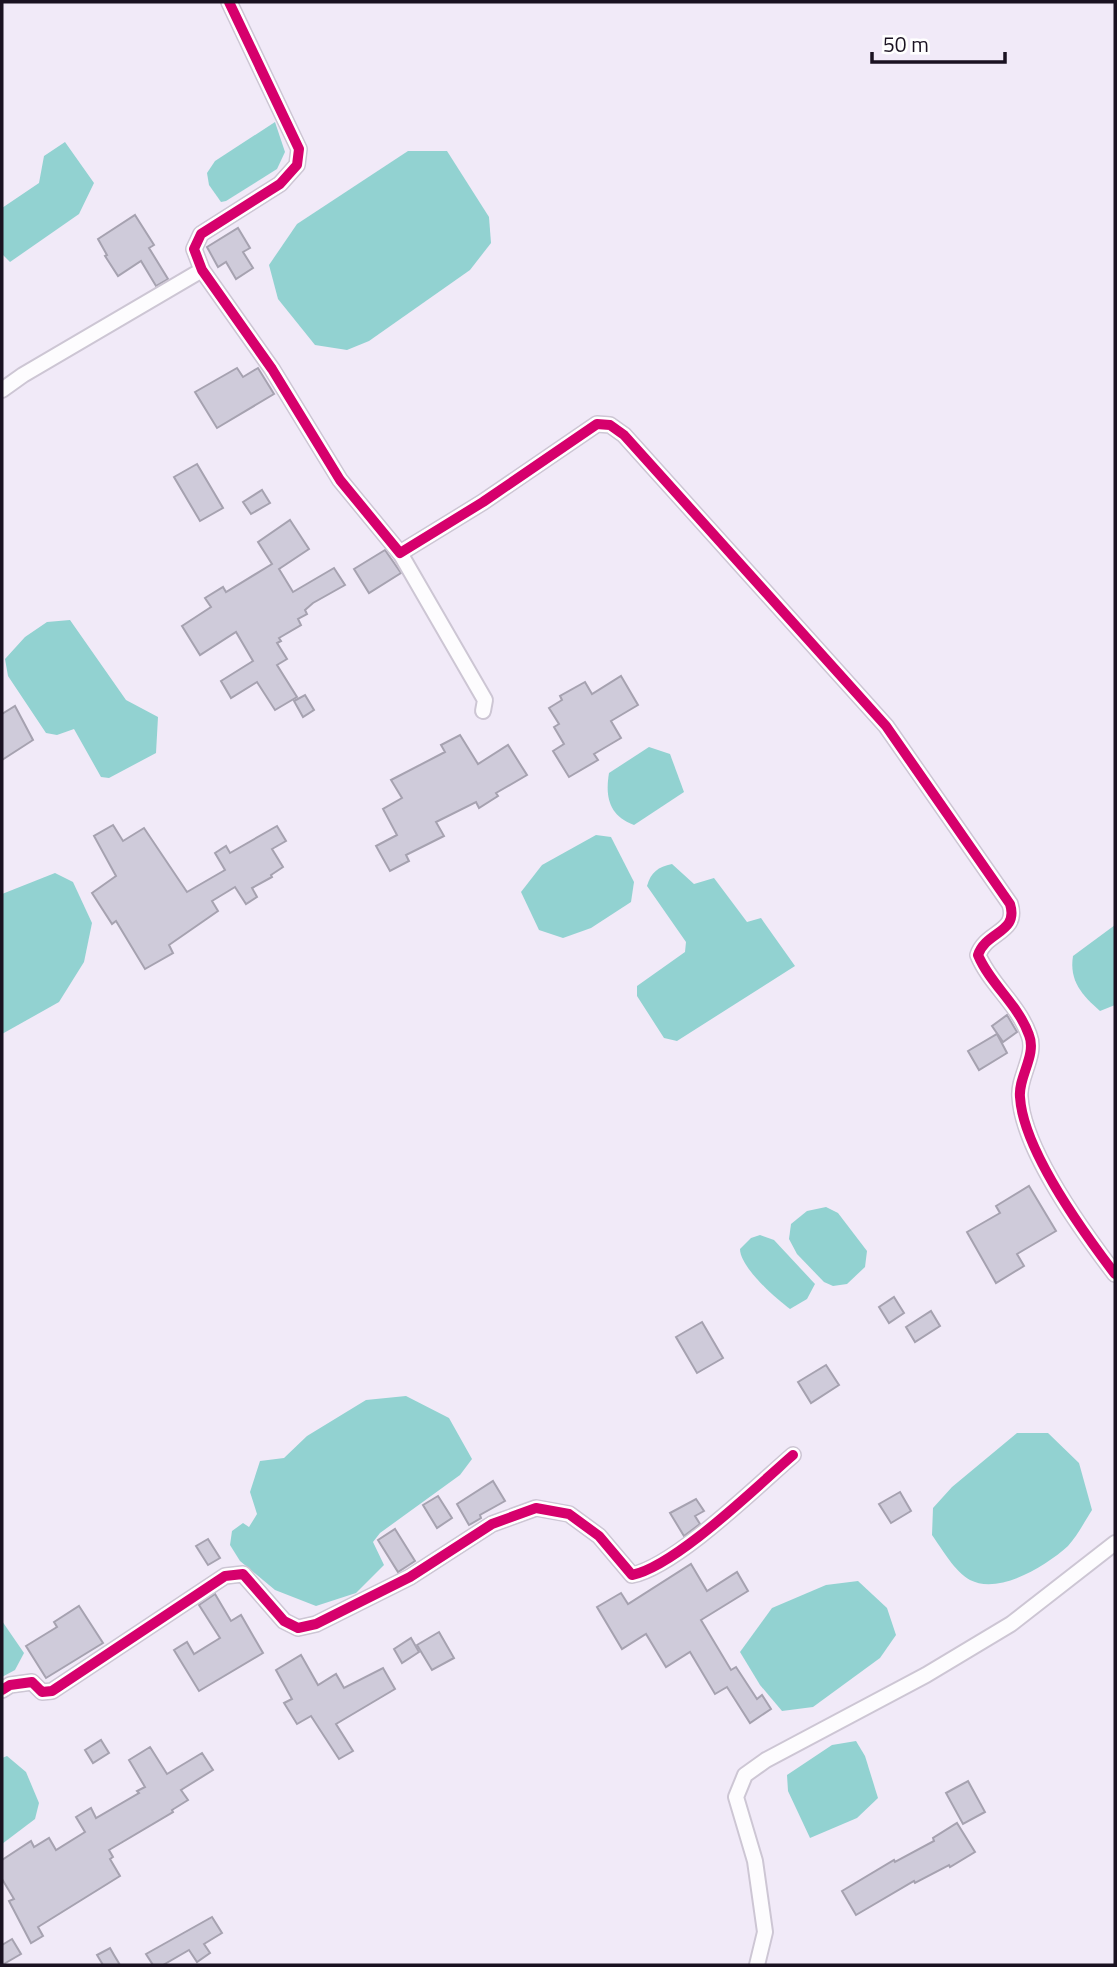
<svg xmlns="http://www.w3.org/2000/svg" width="1117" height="1967" viewBox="0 0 1117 1967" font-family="'Titillium Web',sans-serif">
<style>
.water{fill:#92d2d1}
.building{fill:#cfcbda;stroke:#a6a2b0;stroke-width:2}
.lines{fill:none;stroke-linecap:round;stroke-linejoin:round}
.street-casing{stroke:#cdc6d4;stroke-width:18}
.street{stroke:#fdfcfe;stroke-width:14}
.cycleway-casing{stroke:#fff;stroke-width:15}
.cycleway{stroke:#d6006c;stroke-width:10}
</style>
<rect width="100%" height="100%" fill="#f1eaf8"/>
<g class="water">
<polygon points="275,122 285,152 277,169 226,201 221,202 209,185 207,173 215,161"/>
<polygon points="65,142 94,183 79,214 10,262 2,254 2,208 39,183 44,156"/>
<polygon points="408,151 447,151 489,217 491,243 470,270 369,341 347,350 315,345 278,299 269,265 297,224"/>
<polygon points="70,620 126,700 158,717 156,753 109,778 101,777 74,729 57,735 46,733 8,676 5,659 25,637 47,622"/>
<path d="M649,747L670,754L684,792L634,825C609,816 605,797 609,773Z"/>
<polygon points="596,835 611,837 634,882 631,902 591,928 563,938 539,930 521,892 542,865"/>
<path d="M672,864L694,884L714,878L747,922L761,918L795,966L677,1041L664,1038L637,996V986L685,952L686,942L647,886C651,872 658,867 672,864Z"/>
<polygon points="55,873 73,882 92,923 84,962 59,1002 2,1034 2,894"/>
<path d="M1115,925V1005L1100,1011C1082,995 1069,981 1073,956Z"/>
<polygon points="826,1207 838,1213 867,1251 865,1267 847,1284 833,1286 824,1282 797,1254 789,1239 791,1224 807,1211"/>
<path d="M760,1235L774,1240L815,1284L807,1299L790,1309C776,1299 740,1267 740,1249L751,1238Z"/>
<polygon points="406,1396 449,1418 472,1459 460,1475 380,1533 373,1542 384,1565 356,1593 316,1606 275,1590 240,1561 230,1545 232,1531 243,1523 249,1527 257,1514 250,1492 260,1461 284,1458 307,1436 366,1400"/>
<path d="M1017,1433H1048L1079,1463L1092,1510C1085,1521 1077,1536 1068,1546C1046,1566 999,1595 970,1580C955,1572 942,1549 932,1535L933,1508L952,1487Z"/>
<polygon points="858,1581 887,1608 896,1635 880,1658 813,1707 782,1711 760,1685 740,1652 772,1608 826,1585"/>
<polygon points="2,1621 24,1653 15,1670 2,1677"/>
<polygon points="856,1741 865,1756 878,1798 857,1818 810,1838 788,1791 787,1775 832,1745"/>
<polygon points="7,1756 26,1772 39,1803 35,1819 2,1844 2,1758"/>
</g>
<g class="building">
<polygon points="135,215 154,245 149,248 168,279 156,286 141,261 118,276 105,256 107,255 98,239"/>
<polygon points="238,228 250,248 243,252 253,268 236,279 226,262 218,267 207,247"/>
<polygon points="237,368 243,377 258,368 274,394 217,428 195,392"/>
<polygon points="197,464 223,508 200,521 174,477"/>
<polygon points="262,490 270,503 251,514 243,502"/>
<polygon points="290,520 309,549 279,569 293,592 334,568 345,585 313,603 305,610 307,614 298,619 301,625 279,638 281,641 277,643 287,659 277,665 297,697 275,710 257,682 231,698 221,681 253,661 236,632 200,655 182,626 211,607 205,598 223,587 226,592 272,564 258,542"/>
<polygon points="385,550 401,573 369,593 354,569"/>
<polygon points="621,676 638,705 611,721 621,738 594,754 598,760 569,777 553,751 564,744 554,727 559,724 549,708 562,700 560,696 585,682 592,694"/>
<polygon points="305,695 314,710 303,717 294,701"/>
<polygon points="15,706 33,740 2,760 2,714"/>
<polygon points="460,735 478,764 508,745 527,775 496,793 498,796 479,808 476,802 436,822 444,836 406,855 409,861 390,871 376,846 397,835 383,809 402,798 391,780 445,752 441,745"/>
<polygon points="113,825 123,841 144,828 187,892 225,870 215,853 226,846 230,853 277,826 286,841 272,849 283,867 271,875 272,877 252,888 257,897 246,904 235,887 212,901 218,911 169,945 173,953 145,969 116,921 112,924 92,893 116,876 94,836"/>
<polygon points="1007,1015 1017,1032 1003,1042 992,1026"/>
<polygon points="997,1034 1007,1053 979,1070 968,1051"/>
<polygon points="1029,1186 1056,1231 1017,1254 1024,1266 996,1283 967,1232 1000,1213 996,1206"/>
<polygon points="894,1297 904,1313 889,1323 879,1307"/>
<polygon points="931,1311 940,1326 915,1342 906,1327"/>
<polygon points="702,1322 723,1358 697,1373 676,1337"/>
<polygon points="826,1365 839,1385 811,1403 798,1382"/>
<polygon points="493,1481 505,1501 480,1515 481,1518 469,1525 457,1504"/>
<polygon points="900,1492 911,1511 891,1523 879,1504"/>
<polygon points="438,1496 452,1518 437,1528 423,1505"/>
<polygon points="696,1499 704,1511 695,1516 700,1524 684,1536 670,1513"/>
<polygon points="395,1529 415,1561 398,1572 378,1540"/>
<polygon points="208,1539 220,1558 208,1565 196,1546"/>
<polygon points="691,1564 707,1591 737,1572 748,1591 701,1620 731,1670 736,1667 757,1699 762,1695 771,1709 750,1723 727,1687 715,1694 690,1652 666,1667 646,1634 622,1649 597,1607 621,1593 628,1604"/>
<polygon points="215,1594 231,1621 241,1615 263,1653 199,1691 174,1650 187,1642 194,1654 220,1638 199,1605"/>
<polygon points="79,1606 103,1643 46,1678 26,1646 57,1627 54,1622"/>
<polygon points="439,1632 454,1658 432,1670 417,1645"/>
<polygon points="411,1638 419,1652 402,1663 394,1649"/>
<polygon points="301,1655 318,1685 336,1674 344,1688 383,1668 395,1689 336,1724 353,1751 339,1759 311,1716 297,1724 284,1703 292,1699 276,1670"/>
<polygon points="101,1740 109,1753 93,1763 85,1750"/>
<polygon points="150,1747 167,1774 202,1753 213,1770 181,1790 188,1800 172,1810 173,1812 109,1850 113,1857 110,1859 120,1876 38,1927 43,1936 31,1943 9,1901 14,1899 2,1879 2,1860 31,1841 34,1847 49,1838 56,1850 85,1832 76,1817 91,1808 96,1818 139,1793 137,1791 145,1787 129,1760"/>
<polygon points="968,1781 985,1812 963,1824 946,1793"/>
<polygon points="957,1823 975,1852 950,1867 949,1865 915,1883 914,1881 856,1915 842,1891 894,1860 895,1862 934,1841 933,1838"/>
<polygon points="212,1917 222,1933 204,1944 210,1953 197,1962 189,1950 163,1965 153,1965 146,1954"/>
<polygon points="12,1939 21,1954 2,1965 2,1945"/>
<polygon points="110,1948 114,1955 120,1965 103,1965 97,1955"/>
</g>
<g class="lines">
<defs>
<g id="street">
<path d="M229,2L299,149L297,165L280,184L201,234L194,249L202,270L272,369L340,480L400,553L483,502L597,424L610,425L624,435L886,726L1010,904C1019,933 986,931 978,955C990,984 1018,1004 1029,1035C1037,1055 1018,1077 1020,1097C1023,1150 1083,1232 1115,1274"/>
<polyline points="2,390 23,375 202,270"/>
<polyline points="400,553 485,700 483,711"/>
<path d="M2,1690L10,1685L32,1682L42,1692L52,1691L225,1576L243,1574L284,1621L298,1628L316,1624L410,1577L492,1524L536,1508L569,1514L599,1536L632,1575C676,1566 757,1486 793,1455"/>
<polyline points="757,1965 765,1932 755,1861 736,1797 745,1775 766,1760 926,1675 1011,1624 1115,1543"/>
</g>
</defs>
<use href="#street" class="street-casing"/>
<use href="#street" class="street"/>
<defs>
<g id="cycleway">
<path d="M229,2L299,149L297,165L280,184L201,234L194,249L202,270L272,369L340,480L400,553L483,502L597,424L610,425L624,435L886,726L1010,904C1019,933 986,931 978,955C990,984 1018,1004 1029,1035C1037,1055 1018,1077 1020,1097C1023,1150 1083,1232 1115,1274"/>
<path d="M2,1690L10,1685L32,1682L42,1692L52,1691L225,1576L243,1574L284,1621L298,1628L316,1624L410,1577L492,1524L536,1508L569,1514L599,1536L632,1575C676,1566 757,1486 793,1455"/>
</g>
</defs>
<use href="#cycleway" class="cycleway-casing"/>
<use href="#cycleway" class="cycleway"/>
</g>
<rect width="1117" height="1967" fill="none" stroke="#1a1221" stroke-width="7"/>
<path d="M872 52v10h133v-10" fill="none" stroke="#1a1221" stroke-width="3.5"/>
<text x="883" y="52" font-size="21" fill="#1a1221" stroke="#ffffff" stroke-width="5" paint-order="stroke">50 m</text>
</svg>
